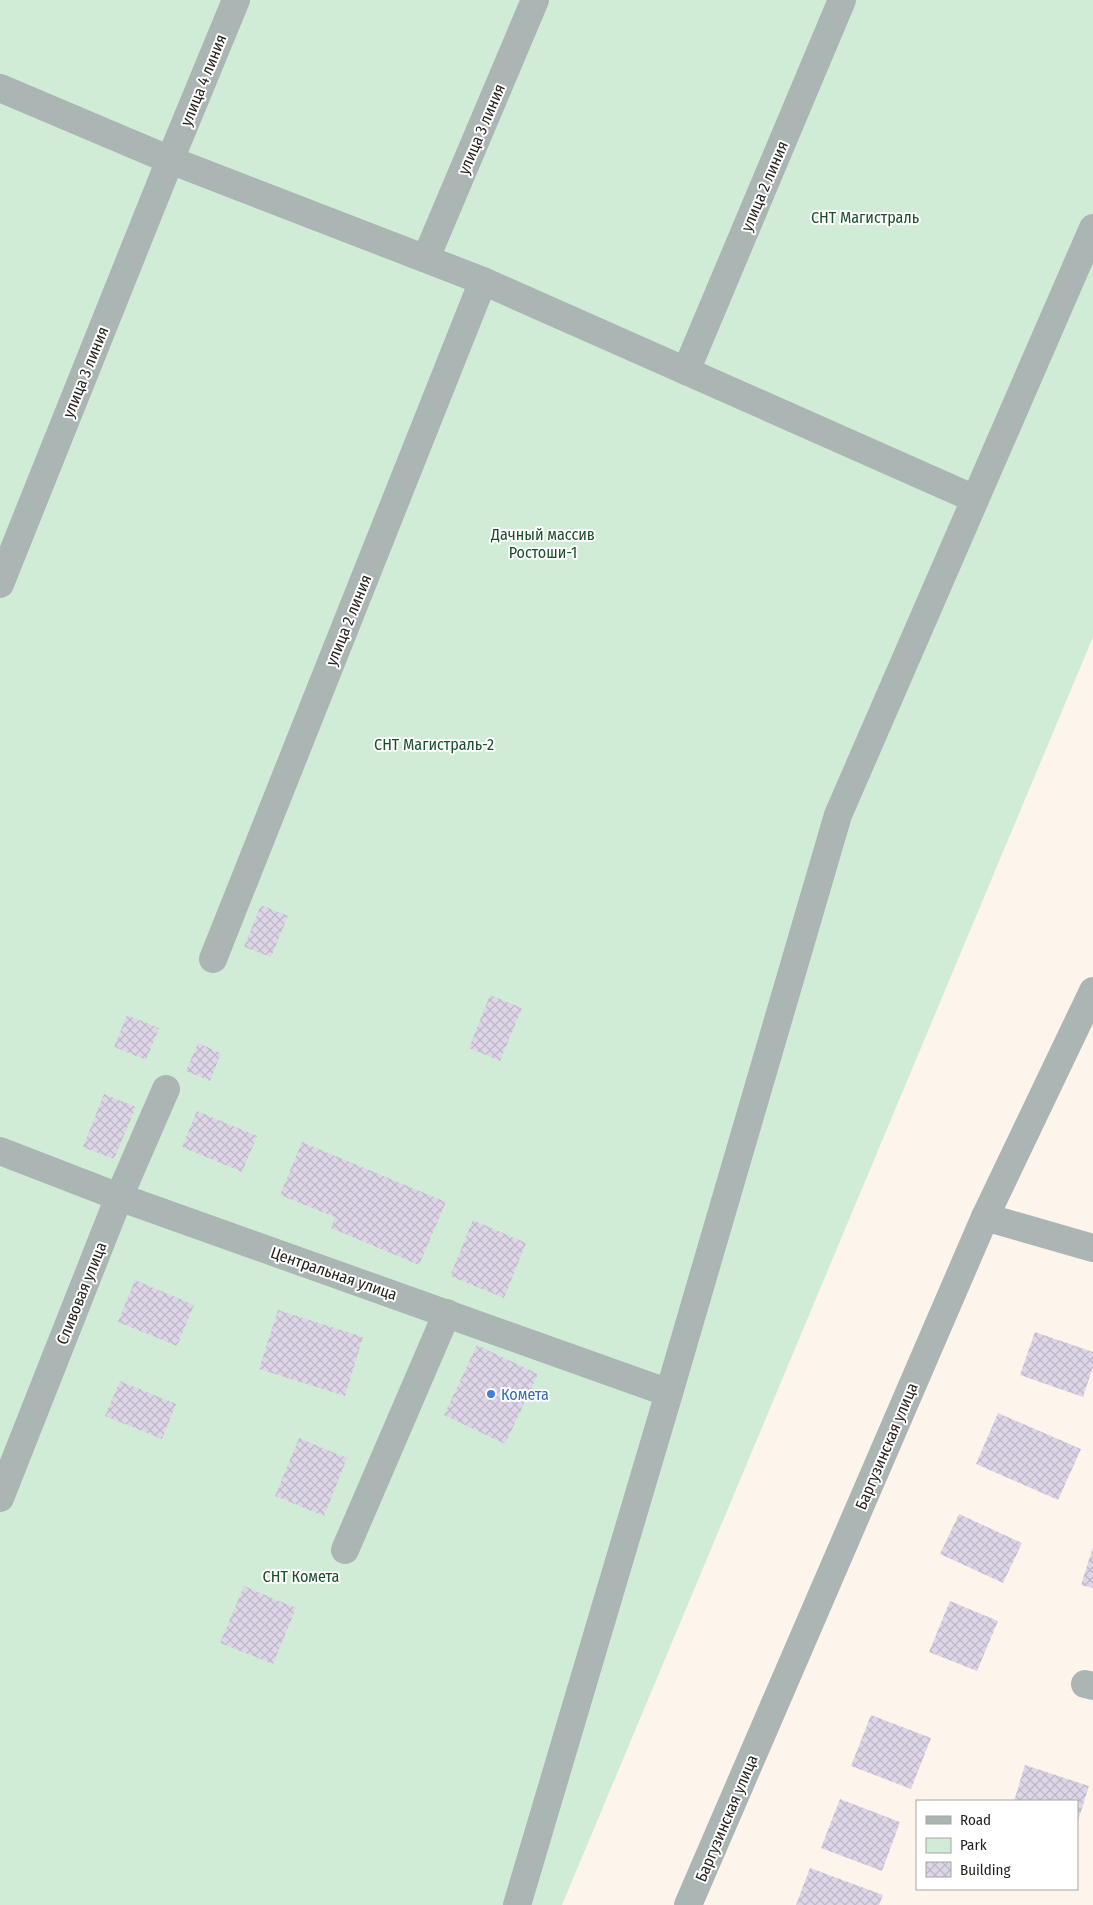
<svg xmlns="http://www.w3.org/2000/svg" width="1093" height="1905" viewBox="0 0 1093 1905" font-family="'Fira Sans Condensed',sans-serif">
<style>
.green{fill:#d1ecd6}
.building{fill:url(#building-cross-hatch)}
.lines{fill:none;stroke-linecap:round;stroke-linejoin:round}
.minor{stroke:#aab5b4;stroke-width:28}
.shop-dot{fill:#3f7fe0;stroke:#fff;stroke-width:2}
.labels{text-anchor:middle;stroke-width:4;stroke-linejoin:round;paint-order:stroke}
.street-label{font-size:16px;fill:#241f19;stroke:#fff}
.park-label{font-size:16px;fill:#1a4f2a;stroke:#fff}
.shop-label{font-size:16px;fill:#366cbe;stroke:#fff;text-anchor:start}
</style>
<defs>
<pattern id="building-cross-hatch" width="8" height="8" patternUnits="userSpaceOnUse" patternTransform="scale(1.25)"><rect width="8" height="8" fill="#ded6e8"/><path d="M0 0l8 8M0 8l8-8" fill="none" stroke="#beb7c6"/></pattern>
</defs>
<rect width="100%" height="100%" fill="#fdf4eb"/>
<polygon class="green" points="0,0 1093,0 1093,637 562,1905 0,1905"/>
<g class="building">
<polygon points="261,905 288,916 271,957 244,947"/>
<polygon points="490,995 522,1008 500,1061 469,1048"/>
<polygon points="127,1015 159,1028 146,1060 114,1047"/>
<polygon points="198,1043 221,1053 210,1081 186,1071"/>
<polygon points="104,1094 136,1107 114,1159 83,1147"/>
<polygon points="197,1111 257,1136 242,1172 182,1147"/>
<polygon points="302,1142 446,1202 419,1265 331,1228 335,1217 280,1195"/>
<polygon points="473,1220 526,1243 504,1298 450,1276"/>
<polygon points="135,1280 194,1305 177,1346 118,1322"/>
<polygon points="278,1310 363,1337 345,1396 259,1369"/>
<polygon points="1035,1332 1093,1352 1093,1367 1083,1397 1020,1375"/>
<polygon points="477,1345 538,1374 505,1444 444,1415"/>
<polygon points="120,1381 176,1404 162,1439 105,1416"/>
<polygon points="998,1413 1081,1449 1058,1500 976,1464"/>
<polygon points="299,1438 347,1458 324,1516 275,1496"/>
<polygon points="959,1514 1022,1543 1003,1583 940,1554"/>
<polygon points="1093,1547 1093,1588 1081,1585"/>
<polygon points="244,1586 296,1608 273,1664 220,1643"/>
<polygon points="950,1601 998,1621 977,1671 929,1652"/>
<polygon points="871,1715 931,1738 911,1789 851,1766"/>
<polygon points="1025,1765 1089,1786 1077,1824 1077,1801 1014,1801"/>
<polygon points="840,1799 900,1822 882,1871 821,1848"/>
<polygon points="810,1868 883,1895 879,1905 796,1905"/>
</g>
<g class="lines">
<g class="minor">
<polyline points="0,88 170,160 483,281 975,499"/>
<polyline points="426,258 535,0"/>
<polyline points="686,371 842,0"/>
<polyline points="0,584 170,160 236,0"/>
<polyline points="213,959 483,281"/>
<polyline points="0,1151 119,1197 669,1393"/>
<polyline points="985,1217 1093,1248"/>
<polyline points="0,1498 119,1197 166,1089"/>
<polyline points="345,1550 447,1313"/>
<polyline points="1085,1684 1093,1686"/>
<polyline points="517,1905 669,1393 838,815 1093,228"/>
<polyline points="688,1905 985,1217 1093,991"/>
</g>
</g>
<circle class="shop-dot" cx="491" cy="1394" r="5"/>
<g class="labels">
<g class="street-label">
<text transform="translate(203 80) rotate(-68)" y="6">улица 4 линия</text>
<text transform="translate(481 129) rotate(-67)" y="6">улица 3 линия</text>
<text transform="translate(764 186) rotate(-67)" y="6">улица 2 линия</text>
<text transform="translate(85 372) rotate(-68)" y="6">улица 3 линия</text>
<text transform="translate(348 620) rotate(-68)" y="6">улица 2 линия</text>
<text transform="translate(334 1273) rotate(19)" y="6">Центральная улица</text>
<text transform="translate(81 1293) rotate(-68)" y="6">Сливовая улица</text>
<text transform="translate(886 1446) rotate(-67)" y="6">Баргузинская улица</text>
<text transform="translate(726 1818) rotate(-67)" y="6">Баргузинская улица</text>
</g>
<g class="park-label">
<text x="865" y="223">СНТ Магистраль</text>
<text x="543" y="540">Дачный массив<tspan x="543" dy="18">Ростоши-1</tspan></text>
<text x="434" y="750">СНТ Магистраль-2</text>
<text x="301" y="1582">СНТ Комета</text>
</g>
<g class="shop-label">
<text x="501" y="1400">Комета</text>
</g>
</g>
<rect x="916" y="1800" width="162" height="90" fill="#ffffff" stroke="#a7a5a3"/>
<rect x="926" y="1816" width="25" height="8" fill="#aab5b4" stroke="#a7a5a3"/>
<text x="960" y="1825" font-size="15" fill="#241f19">Road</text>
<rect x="926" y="1838" width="25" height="15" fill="#d1ecd6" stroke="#a7a5a3"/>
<text x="960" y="1850" font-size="15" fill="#241f19">Park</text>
<rect x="926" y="1862" width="25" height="15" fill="url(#building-cross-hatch)" stroke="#a7a5a3"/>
<text x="960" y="1875" font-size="15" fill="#241f19">Building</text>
</svg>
